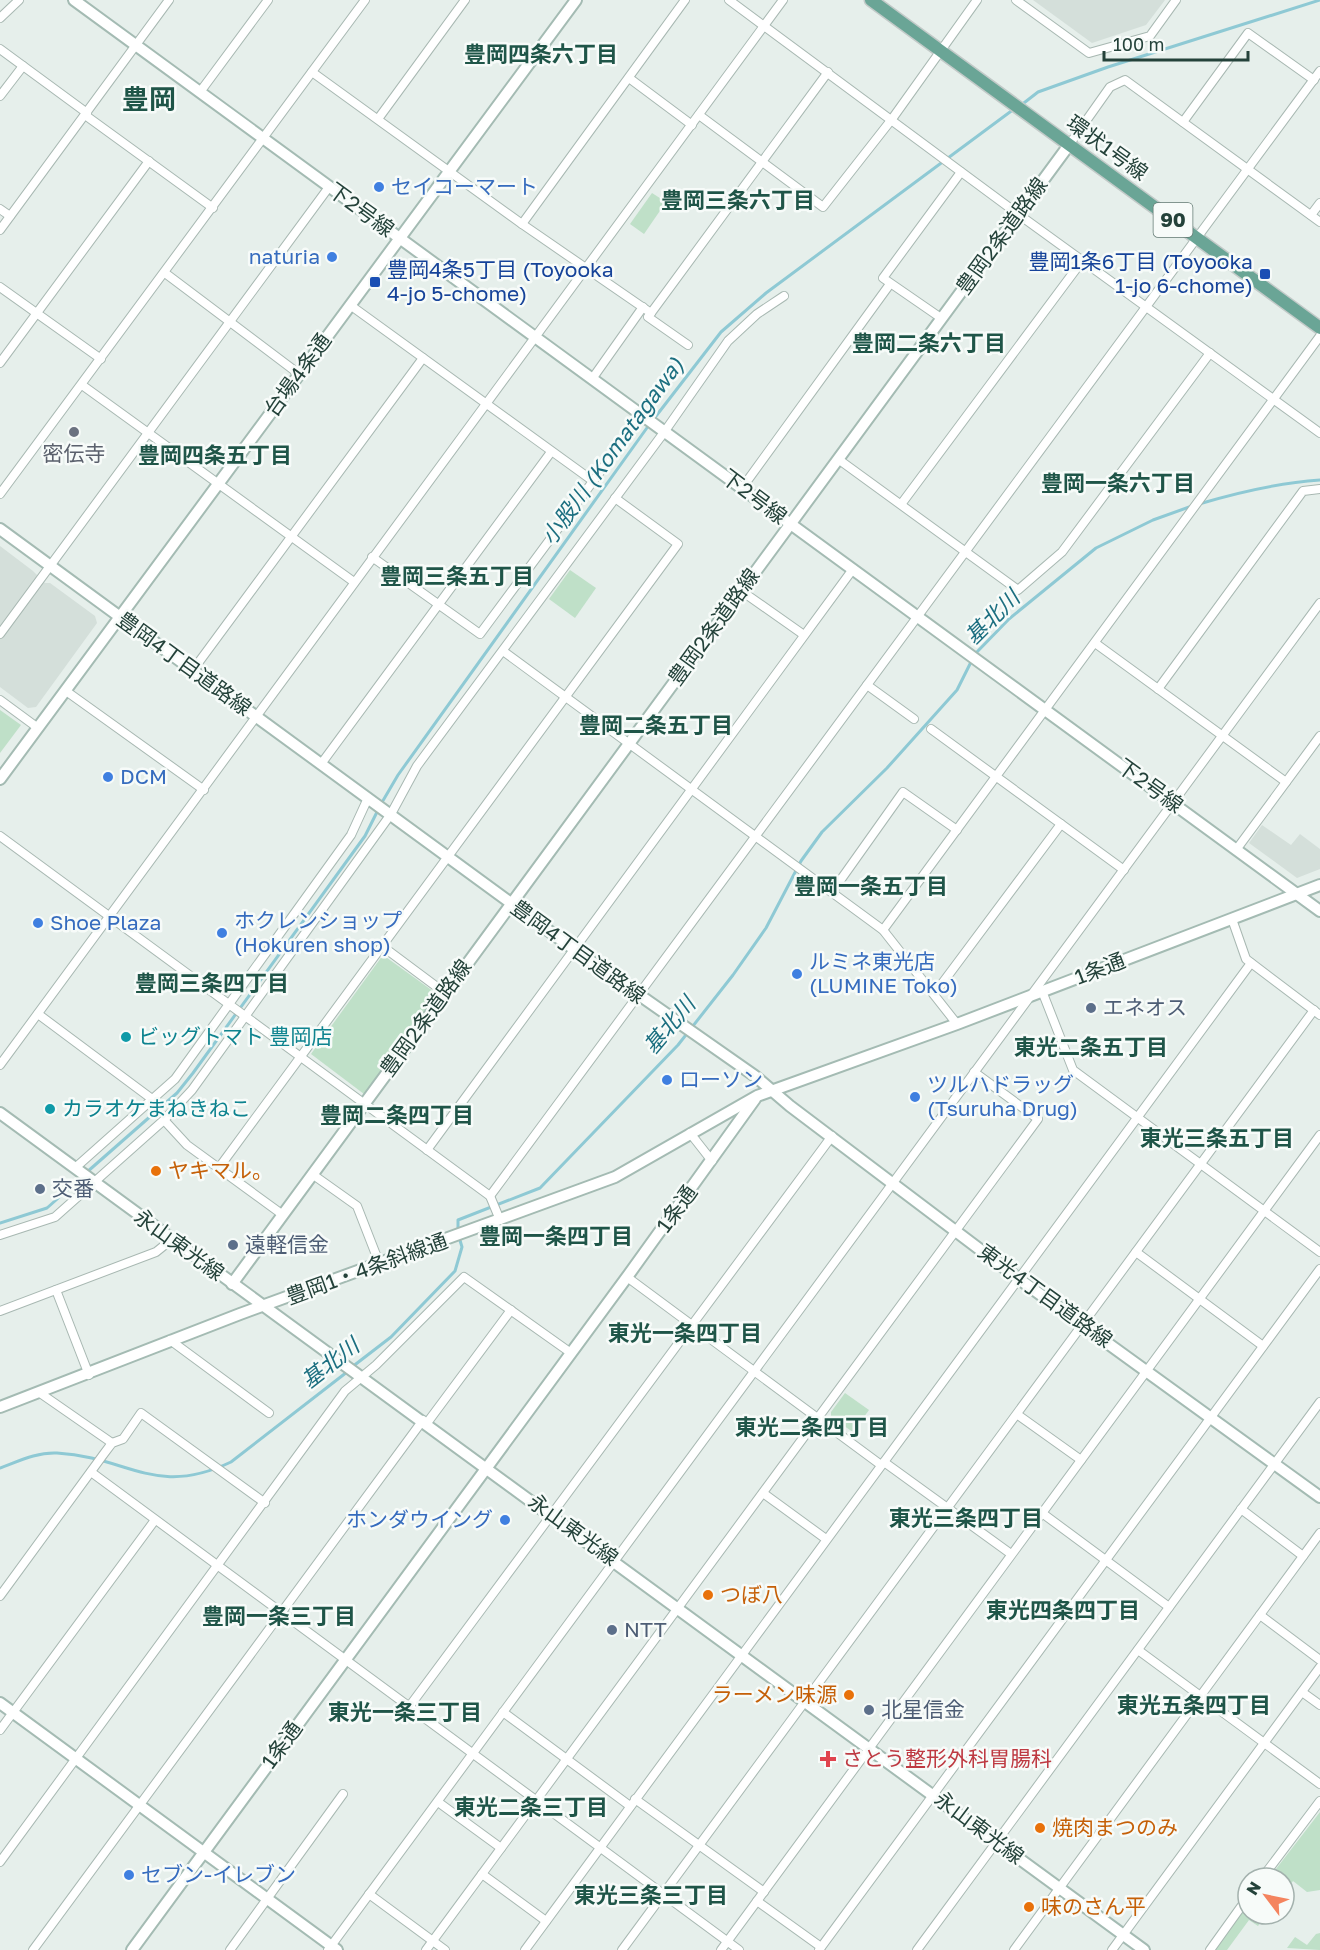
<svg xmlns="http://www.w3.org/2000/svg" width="1320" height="1950" viewBox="0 0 1320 1950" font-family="'Golos Text','Noto Sans JP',sans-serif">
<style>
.built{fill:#d4dfda}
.green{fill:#bfe0c8}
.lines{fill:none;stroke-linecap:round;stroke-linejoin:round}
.stream{stroke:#8ec9d4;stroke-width:3}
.street-casing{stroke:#a8b8b2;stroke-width:10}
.secondary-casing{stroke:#a4bbb3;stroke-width:14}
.primary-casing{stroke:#c2cac8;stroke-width:15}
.street{stroke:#fff;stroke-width:8}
.secondary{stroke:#fff;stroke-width:10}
.primary{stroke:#6aa596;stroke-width:12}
.shop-dot{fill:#3f7fe0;stroke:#f7fbf9;stroke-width:2}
.transit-dot{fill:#1a4fb4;stroke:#f7fbf9;stroke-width:2}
.worship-dot{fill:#6b7280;stroke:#f7fbf9;stroke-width:2}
.service-dot{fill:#5c6f8a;stroke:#f7fbf9;stroke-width:2}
.culture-dot{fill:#0f9aa8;stroke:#f7fbf9;stroke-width:2}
.food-dot{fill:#e8710a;stroke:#f7fbf9;stroke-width:2}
.health-dot{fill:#e0444e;stroke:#f7fbf9;stroke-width:2}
.labels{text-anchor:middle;stroke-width:5;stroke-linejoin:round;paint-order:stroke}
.shield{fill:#f7fbf9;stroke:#637a73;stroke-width:1.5}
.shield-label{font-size:20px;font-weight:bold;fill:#24423a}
.street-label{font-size:21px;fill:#24423a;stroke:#f7fbf9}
.shop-label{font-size:21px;fill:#366cbe;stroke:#f7fbf9;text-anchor:start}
.transit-label{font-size:21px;fill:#164399;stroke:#f7fbf9;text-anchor:end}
.worship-label{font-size:21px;fill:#5b616d;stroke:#f7fbf9}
.service-label{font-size:21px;fill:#4e5e75;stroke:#f7fbf9;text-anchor:start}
.culture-label{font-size:21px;fill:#0d838f;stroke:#f7fbf9;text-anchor:start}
.food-label{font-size:21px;fill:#c56008;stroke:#f7fbf9;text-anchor:start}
.health-label{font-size:21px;fill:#be3a42;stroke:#f7fbf9;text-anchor:start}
.neighbourhood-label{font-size:22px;font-weight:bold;fill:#1f5548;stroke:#f7fbf9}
.water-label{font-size:22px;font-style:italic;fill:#1c6f80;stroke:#f7fbf9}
.district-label{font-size:27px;font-weight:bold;fill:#1f5548;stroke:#f7fbf9}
</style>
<rect width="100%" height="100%" fill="#e6efeb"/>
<g class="built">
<polygon points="1033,0 1165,0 1146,25 1092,43"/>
<polygon points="0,546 33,571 45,583 50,583 95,616 97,623 36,707 28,708 0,687"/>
<polygon points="1262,825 1291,845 1300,834 1320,849 1320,869 1297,878 1249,843"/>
</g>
<g class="green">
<polygon points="652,193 666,202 644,234 630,224"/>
<polygon points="570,570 596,588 575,618 549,599"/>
<polygon points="0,710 21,725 0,753"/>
<polygon points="383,955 437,994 364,1094 311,1054"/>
<polygon points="845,1393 869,1410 853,1432 831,1417 831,1412"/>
<polygon points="1320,1812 1320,1890 1307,1892 1293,1881 1284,1892 1284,1878 1269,1878"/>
<polygon points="1248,1905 1248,1914 1267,1914 1258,1926 1249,1920 1227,1950 1214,1950"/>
<polygon points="1320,1933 1320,1950 1287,1948 1295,1937 1307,1945 1316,1934"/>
</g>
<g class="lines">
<g class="stream">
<polyline points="1020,106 1038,92 1108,67 1320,0"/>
<polyline points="653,420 721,332 766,293 1014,109"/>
<path d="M1199,504C1239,492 1278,483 1320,480"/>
<polyline points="975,654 1009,619 1096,548 1153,520 1192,506"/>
<polyline points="381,804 398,775 649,425"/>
<polyline points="87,1172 177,1093 193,1073 365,836 378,810"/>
<polyline points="0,1223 47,1208 82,1177"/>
<polyline points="458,1231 458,1220 540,1188 678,1045 733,975 766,928 801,861 822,832 887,768 957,690 972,660"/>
<polyline points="352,1367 391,1337 455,1271 462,1247 459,1237"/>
<path d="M0,1468C19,1461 37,1452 57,1453C129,1457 155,1498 231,1462L347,1372"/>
</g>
<defs>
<g id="street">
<polyline points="729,0 1018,214 1320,433"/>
<polyline points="1016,0 1089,53 1150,36 1176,0"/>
<polyline points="0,18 19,0"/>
<polyline points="0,49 87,113"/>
<polyline points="312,72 522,224 651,313 648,317 688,345"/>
<polyline points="629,78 692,125"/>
<polyline points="200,92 268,0"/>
<polyline points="0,96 23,66"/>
<polyline points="85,115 213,208"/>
<polyline points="699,115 823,207 892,119 977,0"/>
<polyline points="378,119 465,0"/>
<polyline points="1183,122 1248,33 1314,80"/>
<polyline points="1069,145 1110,87 1125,80 1320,222"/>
<polyline points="0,209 10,216"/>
<polyline points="1311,215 1320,203"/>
<polyline points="522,224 685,0"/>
<polyline points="0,230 169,0"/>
<polyline points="165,273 299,374"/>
<polyline points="0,287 101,359"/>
<polyline points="350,305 593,481"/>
<polyline points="651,313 828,72"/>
<polyline points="941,318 883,278 961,172"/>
<polyline points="0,363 149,161"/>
<polyline points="592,379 643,307"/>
<polyline points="82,385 354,582"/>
<polyline points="838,459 1018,590 1062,552 1210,353"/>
<polyline points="742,488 890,284"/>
<polyline points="0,494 365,0"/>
<polyline points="902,503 1082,261"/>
<polyline points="372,557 480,634 642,415"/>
<polyline points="740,590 804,635"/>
<polyline points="0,634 329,187"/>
<polyline points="1095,643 1286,782"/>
<polyline points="503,651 883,930 957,1024"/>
<polyline points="193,670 423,358"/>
<polyline points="867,685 914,719"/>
<polyline points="1158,689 1303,491 1320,489"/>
<polyline points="66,691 204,790"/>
<polyline points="0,700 38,728"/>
<polyline points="931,729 1124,870"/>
<polyline points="321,764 551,452"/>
<polyline points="0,836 490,1196 500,1220"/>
<polyline points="1236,850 1320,736"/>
<polyline points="832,892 903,792 957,830"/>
<polyline points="1232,919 1246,959 1320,1015"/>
<polyline points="883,930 1320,336"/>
<polyline points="382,946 445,993"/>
<polyline points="1042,991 1073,1070 1320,1252"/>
<polyline points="935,993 1061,824"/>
<polyline points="38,1014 152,1099"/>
<polyline points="0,1065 783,0"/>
<polyline points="164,1120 187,1145 283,1215"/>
<polyline points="690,1133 712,1161"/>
<polyline points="427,1150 853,569"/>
<polyline points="75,1168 175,1079 351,835 368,798"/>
<polyline points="218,1169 678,544 615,498"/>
<polyline points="312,1174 357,1206 380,1265"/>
<polyline points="490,1196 1320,71"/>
<polyline points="0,1235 55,1217 164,1120 192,1090 391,814 417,766 665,431 728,341 757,314 784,296"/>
<polyline points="1136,1252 1263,1346"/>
<polyline points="627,1277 881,1465"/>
<polyline points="56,1290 89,1375"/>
<polyline points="0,1311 156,1252 171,1240"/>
<polyline points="170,1340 269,1413"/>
<polyline points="40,1393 112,1443"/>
<polyline points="1018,1415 1081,1460"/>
<polyline points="427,1423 511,1310"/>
<polyline points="884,1462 1011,1554"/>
<polyline points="91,1472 739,1950"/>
<polyline points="763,1493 826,1539"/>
<polyline points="1241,1509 1303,1556"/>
<polyline points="1042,1513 1169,1607"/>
<polyline points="0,1596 103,1455 112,1443 123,1439 141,1413 265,1503"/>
<polyline points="1260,1615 1320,1660"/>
<polyline points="1138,1650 1320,1784"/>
<polyline points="1302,1692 1320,1705"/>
<polyline points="409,1707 832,1136"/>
<polyline points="503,1712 630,1806"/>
<polyline points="0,1730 155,1520"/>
<polyline points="635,1799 764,1892"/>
<polyline points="438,1802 501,1848"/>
<polyline points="0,1862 345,1391 376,1365 464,1277 571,1353"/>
<polyline points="482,1874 546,1921"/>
<polyline points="1262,1878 1320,1801"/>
<polyline points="369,1894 445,1950"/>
<polyline points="757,1901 821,1947"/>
<polyline points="33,1950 423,1420"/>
<polyline points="230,1950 343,1794"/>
<polyline points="328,1950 1320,603"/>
<polyline points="426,1950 1038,1119 974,1072"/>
<polyline points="525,1950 1251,963"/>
<polyline points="622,1950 1314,1010"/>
<polyline points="721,1950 1320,1135"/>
<polyline points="819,1950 1320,1269"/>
<polyline points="917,1950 1320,1402"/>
<polyline points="1014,1950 1320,1533"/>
<polyline points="1112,1950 1320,1667"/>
<polyline points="1210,1950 1248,1897"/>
</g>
<g id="secondary">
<polyline points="74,0 1320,911"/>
<polyline points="0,529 575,950 755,1076 790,1106 1019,1279 1320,1497"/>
<polyline points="0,779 576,0"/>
<polyline points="0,1113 1144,1950"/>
<polyline points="232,1284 1069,145"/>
<polyline points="0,1407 240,1314 615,1177 757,1096 957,1024 1320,885"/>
<polyline points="0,1703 337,1950"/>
<polyline points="132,1950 627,1277 755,1099"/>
</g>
<polyline id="primary" points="871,0 1320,328"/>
</defs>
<use href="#street" class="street-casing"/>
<use href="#secondary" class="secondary-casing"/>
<use href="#primary" class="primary-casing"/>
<use href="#street" class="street"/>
<use href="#secondary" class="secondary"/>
<use href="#primary" class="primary"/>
</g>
<g class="shop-dot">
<circle cx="379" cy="187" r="6"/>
<circle cx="332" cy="257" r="6"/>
<circle cx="108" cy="777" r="6"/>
<circle cx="38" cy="923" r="6"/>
<circle cx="222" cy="933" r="6"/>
<circle cx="797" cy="974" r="6"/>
<circle cx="667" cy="1080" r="6"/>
<circle cx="915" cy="1097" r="6"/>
<circle cx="505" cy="1520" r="6"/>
<circle cx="129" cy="1875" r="6"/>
</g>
<g class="transit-dot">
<rect x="1259" y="268" width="12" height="12" rx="3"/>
<rect x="369" y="276" width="12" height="12" rx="3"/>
</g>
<circle class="worship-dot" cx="74" cy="432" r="6"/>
<g class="service-dot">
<circle cx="1091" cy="1008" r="6"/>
<circle cx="40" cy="1189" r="6"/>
<circle cx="233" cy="1245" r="6"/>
<circle cx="612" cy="1630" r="6"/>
<circle cx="869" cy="1710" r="6"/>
</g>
<g class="culture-dot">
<circle cx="126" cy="1037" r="6"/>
<circle cx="50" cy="1109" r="6"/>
</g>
<g class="food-dot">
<circle cx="156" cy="1171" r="6"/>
<circle cx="708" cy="1595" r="6"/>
<circle cx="849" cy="1695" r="6"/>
<circle cx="1040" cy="1828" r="6"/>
<circle cx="1029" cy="1907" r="6"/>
</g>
<path class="health-dot" d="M825 1750h6v6h6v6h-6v6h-6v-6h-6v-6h6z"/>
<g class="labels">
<rect class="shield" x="1153.5" y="203" width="39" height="34" rx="4.5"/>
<g class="shield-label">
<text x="1173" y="227">90</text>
</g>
<g class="street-label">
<text transform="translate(1107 148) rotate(36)" y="7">環状1号線</text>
<text transform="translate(361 210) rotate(36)" y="7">下2号線</text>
<text transform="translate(1002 236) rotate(-54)" y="7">豊岡2条道路線</text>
<text transform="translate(298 375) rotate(-54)" y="7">台場4条通</text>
<text transform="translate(754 497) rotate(37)" y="7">下2号線</text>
<text transform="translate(714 627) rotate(-54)" y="7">豊岡2条道路線</text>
<text transform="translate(184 664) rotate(36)" y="7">豊岡4丁目道路線</text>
<text transform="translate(1150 786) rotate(36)" y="7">下2号線</text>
<text transform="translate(578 952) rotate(36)" y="7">豊岡4丁目道路線</text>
<text transform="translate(1100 969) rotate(-21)" y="7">1条通</text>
<text transform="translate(426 1018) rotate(-54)" y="7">豊岡2条道路線</text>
<text transform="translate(677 1209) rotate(-54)" y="7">1条通</text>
<text transform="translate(179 1245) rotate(36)" y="7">永山東光線</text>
<text transform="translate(367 1269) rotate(-20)" y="7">豊岡1・4条斜線通</text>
<text transform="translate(1045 1296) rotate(36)" y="7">東光4丁目道路線</text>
<text transform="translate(573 1530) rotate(36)" y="7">永山東光線</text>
<text transform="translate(282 1745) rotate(-54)" y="7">1条通</text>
<text transform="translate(979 1828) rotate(37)" y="7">永山東光線</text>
</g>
<g class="shop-label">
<text x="391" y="194">セイコーマート</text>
<text x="320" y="264" text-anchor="end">naturia</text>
<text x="120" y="784">DCM</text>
<text x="234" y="928">ホクレンショップ<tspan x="234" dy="24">(Hokuren shop)</tspan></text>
<text x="50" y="930">Shoe Plaza</text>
<text x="809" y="969">ルミネ東光店<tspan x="809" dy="24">(LUMINE Toko)</tspan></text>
<text x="679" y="1087">ローソン</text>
<text x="927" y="1092">ツルハドラッグ<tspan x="927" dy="24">(Tsuruha Drug)</tspan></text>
<text x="493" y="1527" text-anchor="end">ホンダウイング</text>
<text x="141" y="1882">セブン-イレブン</text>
</g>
<g class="transit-label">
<text x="1253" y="269">豊岡1条6丁目 (Toyooka<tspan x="1253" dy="24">1-jo 6-chome)</tspan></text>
<text x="387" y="277" text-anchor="start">豊岡4条5丁目 (Toyooka<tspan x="387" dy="24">4-jo 5-chome)</tspan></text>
</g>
<g class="worship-label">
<text x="74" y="461">密伝寺</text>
</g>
<g class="service-label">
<text x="1103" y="1015">エネオス</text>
<text x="52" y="1196">交番</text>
<text x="245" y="1252">遠軽信金</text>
<text x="624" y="1637">NTT</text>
<text x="881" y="1717">北星信金</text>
</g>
<g class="culture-label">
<text x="138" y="1044">ビッグトマト 豊岡店</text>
<text x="62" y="1116">カラオケまねきねこ</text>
</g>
<g class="food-label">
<text x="168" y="1178">ヤキマル。</text>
<text x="720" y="1602">つぼ八</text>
<text x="837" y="1702" text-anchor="end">ラーメン味源</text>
<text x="1052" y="1835">焼肉まつのみ</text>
<text x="1041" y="1914">味のさん平</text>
</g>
<g class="health-label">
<text x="842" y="1766">さとう整形外科胃腸科</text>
</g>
<g class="neighbourhood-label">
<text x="541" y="62">豊岡四条六丁目</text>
<text x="738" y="208">豊岡三条六丁目</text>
<text x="929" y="351">豊岡二条六丁目</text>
<text x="215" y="463">豊岡四条五丁目</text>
<text x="1118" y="491">豊岡一条六丁目</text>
<text x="457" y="584">豊岡三条五丁目</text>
<text x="656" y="733">豊岡二条五丁目</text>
<text x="871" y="894">豊岡一条五丁目</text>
<text x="212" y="991">豊岡三条四丁目</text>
<text x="1091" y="1055">東光二条五丁目</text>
<text x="397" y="1123">豊岡二条四丁目</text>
<text x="1217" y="1146">東光三条五丁目</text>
<text x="556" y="1244">豊岡一条四丁目</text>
<text x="685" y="1341">東光一条四丁目</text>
<text x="812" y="1435">東光二条四丁目</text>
<text x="966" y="1526">東光三条四丁目</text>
<text x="1063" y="1618">東光四条四丁目</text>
<text x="279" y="1624">豊岡一条三丁目</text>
<text x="1194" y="1713">東光五条四丁目</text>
<text x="405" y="1720">東光一条三丁目</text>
<text x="531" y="1815">東光二条三丁目</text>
<text x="651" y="1903">東光三条三丁目</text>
</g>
<g class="water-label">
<text transform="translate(612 451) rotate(-54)" y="8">小股川 (Komatagawa)</text>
<text transform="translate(992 617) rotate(-45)" y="8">基北川</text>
<text transform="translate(669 1025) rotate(-50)" y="8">基北川</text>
<text transform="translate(330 1363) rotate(-38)" y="8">基北川</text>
</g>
<g class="district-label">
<text x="149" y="109">豊岡</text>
</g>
</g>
<g transform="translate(1266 1896) rotate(302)"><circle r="28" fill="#f7fbf9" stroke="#a3b1ad" stroke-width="1.5"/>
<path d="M0-4.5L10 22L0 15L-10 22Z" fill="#f4845f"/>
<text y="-9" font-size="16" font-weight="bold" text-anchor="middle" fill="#24423a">N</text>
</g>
<path d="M1104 51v9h144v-9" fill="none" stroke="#24423a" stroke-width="3"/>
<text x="1113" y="51" font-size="18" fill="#24423a" stroke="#f7fbf9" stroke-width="4.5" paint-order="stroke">100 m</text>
</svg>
